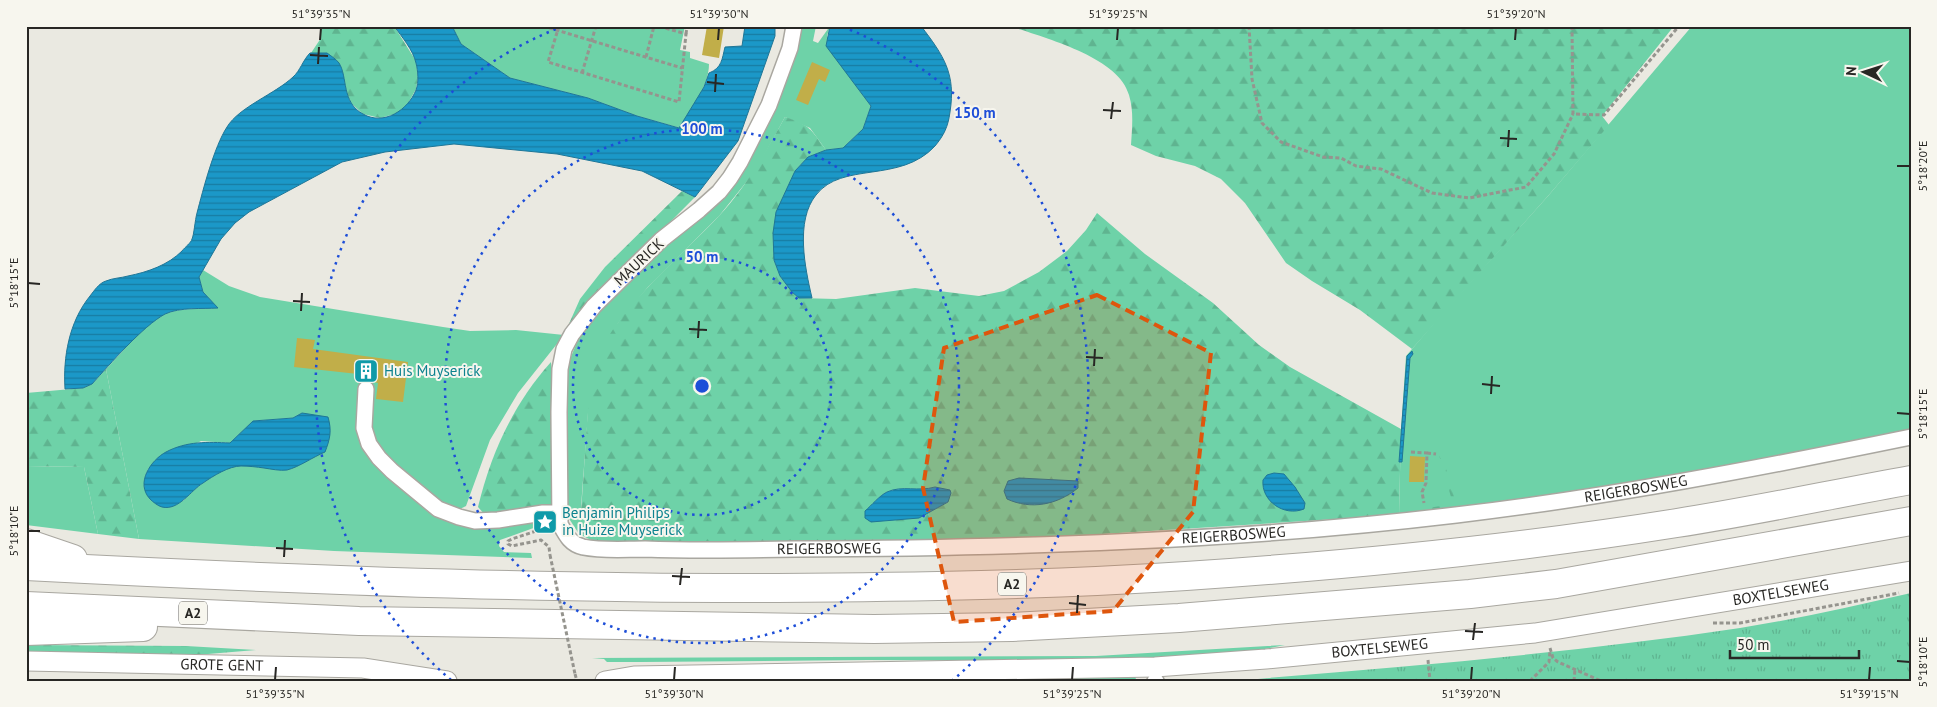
<svg xmlns="http://www.w3.org/2000/svg" width="1937" height="707" viewBox="0 0 1937 707" font-family="'PT Sans',sans-serif">
<style>
.green{fill:#6ed2a8;fill-rule:evenodd}
.forest{fill:url(#forest-firs);fill-rule:evenodd}
.park{fill:url(#park-tufts)}
.water{fill:url(#water-rules);stroke:#1f7697}
.building{fill:#c1ae49}
.lines{fill:none;stroke-linecap:round;stroke-linejoin:round}
.minor-casing{stroke:#a9a7a0;stroke-width:18}
.tertiary-casing{stroke:#a9a7a0;stroke-width:21}
.motorway-casing{stroke:#a9a7a0;stroke-width:30}
.path{stroke:#95948e;stroke-width:3;stroke-dasharray:4 2.5;stroke-linecap:butt}
.minor{stroke:#fff;stroke-width:15}
.tertiary{stroke:#fff;stroke-width:19}
.motorway{stroke:#fff;stroke-width:28}
.path-bridge{stroke:#95948e;stroke-width:3;stroke-dasharray:4 2.5;stroke-linecap:butt}
.marked{fill:#de560d;fill-opacity:0.2;stroke:#de560d;stroke-width:4;stroke-dasharray:10 6;stroke-linejoin:round}
.ticks{fill:none;stroke:#282724;stroke-width:2}
.ring{fill:none;stroke:#1d4ed8;stroke-width:2.5;stroke-dasharray:2.5 5}
.labels{text-anchor:middle;stroke-width:4;stroke-linejoin:round;paint-order:stroke}
.shield{fill:#f7f6ee;stroke:#666561;stroke-width:1}
.shield-label{font-size:14px;font-weight:bold;fill:#282724}
.street-label{font-size:15px;fill:#282724;stroke:#f7f6ee}
.culture-label{font-size:15px;fill:#0d838f;stroke:#f7f6ee;text-anchor:start}
.centre{fill:#1d4ed8;stroke:#f7f6ee;stroke-width:2.5}
.ring-label{font-size:15px;text-anchor:middle;font-weight:bold;fill:#1d4ed8;stroke:#f7f6ee;stroke-width:4;stroke-linejoin:round;paint-order:stroke}
.neatline{fill:none;stroke:#282724;stroke-width:2}
.ticks-label{font-size:12px;text-anchor:middle;fill:#282724}
</style>
<defs>
<pattern id="forest-firs" width="22" height="20" patternUnits="userSpaceOnUse" patternTransform="scale(1.25)"><rect width="22" height="20" fill="#6ed2a8"/><path d="M5 1l3.5 6h-7zM16 11l3.5 6h-7z" fill="#5fb490"/></pattern>
<pattern id="park-tufts" width="24" height="20" patternUnits="userSpaceOnUse" patternTransform="scale(1.25)"><rect width="24" height="20" fill="#6ed2a8"/><path d="M3 7l-1-3M5 7V3M7 7l1-3M15 17l-1-3M17 17v-4M19 17l1-3" fill="none" stroke="#5fb490"/></pattern>
<pattern id="water-rules" width="6" height="5" patternUnits="userSpaceOnUse" patternTransform="scale(1.25)"><rect width="6" height="5" fill="#1b98c8"/><path d="M0 2.5h6" fill="none" stroke="#187ca2"/></pattern>
</defs>
<rect width="100%" height="100%" fill="#eae9e1"/>
<g class="green">
<path d="M452,26H685L680,50L690,52V58L709,64C709,87 691,109 680,128L637,116L588,98L510,78L461,44Z"/>
<polygon points="800,26 816,26 813,41 818,43 830,26 827,36 855,84 871,106 863,129 843,148 826,150 810,128 785,117 756,170 719,216 648,287 618,323 588,413 579,534 568,517 566,506 564,418 568,364 582,330 610,296 718,199"/>
<polygon points="1692,26 1911,26 1911,429 1775,459 1589,491 1399,515 1401,429 1406,356 1441,315 1548,196"/>
<path d="M203,270L229,286L260,297L443,327L470,331L516,330L564,335L518,393L490,440L466,506L458,510L438,513L537,517L539,526L500,540L499,546L504,552L531,553L532,558L334,551L139,539L106,369C121,354 148,320 167,313C182,308 201,309 217,308L203,292L199,277ZM302,413L286,470C274,469 250,464 239,465C218,469 197,486 183,501L144,487L145,477L148,469L201,441L230,443L254,421L293,418Z"/>
<polygon points="26,466 84,467 98,534 26,525"/>
<polygon points="1285,645 1255,651 1101,661 868,660 641,662 607,662 604,659 592,658 1096,656"/>
<polygon points="1135,674 1136,680 1130,681 927,681 937,677 1030,680"/>
</g>
<g class="forest">
<polygon points="320,26 394,26 416,61 418,77 416,89 406,107 395,114 380,118 363,114 351,103 344,88 342,71 327,53 311,53 321,38"/>
<path d="M1010,26H1674L1602,116L1609,125L1548,196L1412,349L1360,310L1312,281L1286,263L1245,203L1221,179L1195,166L1156,156L1131,145C1132,128 1134,112 1129,95C1119,57 1044,38 1010,26Z"/>
<path d="M785,117C811,126 810,128 826,150L808,157L795,171L789,186L774,260L780,276L792,292L799,298L836,299L915,288L979,296L1004,291L1039,272L1067,251L1086,230L1097,213L1145,254L1213,303L1259,345L1290,367L1401,429L1399,515L1040,538L674,543L601,542L593,541L579,534C582,502 584,469 586,436C588,413 589,387 595,365C610,315 681,256 718,217C746,187 765,153 785,117ZM935,487L948,502L919,518L866,511C872,505 879,496 887,492C902,485 918,492 935,487Z"/>
<polygon points="682,191 695,197 594,299 564,335 580,299 605,267"/>
<path d="M551,362L553,387L556,498L550,506L485,515L478,507C491,453 514,403 551,362Z"/>
<polygon points="106,369 139,539 98,534 84,467 26,466 26,393 83,388 92,384"/>
<polygon points="1442,454 1457,507 1429,511 1428,508 1453,504 1439,455"/>
<polygon points="26,645 186,646 256,650 208,654 26,654"/>
</g>
<path class="park" d="M1911,593V681H1232C1402,667 1572,653 1740,628C1797,619 1854,606 1911,593Z"/>
<g class="water">
<path d="M394,26H452L461,44L510,78L588,98L637,116L679,128L704,87L709,73C722,68 722,59 725,47L742,46L745,26H775V36L738,141L695,197L642,171L557,154L454,144L385,152L342,162L249,212L235,223L221,239L199,277L203,292L218,308C202,309 180,307 165,314C143,326 110,364 92,384L83,388L65,389C63,357 69,322 90,296C94,291 99,283 106,281C113,278 121,278 128,276C148,272 168,265 182,251C185,247 191,243 192,239C194,235 195,220 197,213C203,190 214,147 227,127C239,107 275,94 293,77C300,71 303,60 310,53H327C331,56 336,59 339,63C348,77 341,102 363,114C384,126 408,110 416,90C419,82 418,71 416,63C413,50 402,37 394,26Z"/>
<path d="M830,26H921C944,56 956,74 950,112C948,127 944,135 935,146C900,184 842,161 816,195C795,221 805,268 812,298H799L792,292L780,276L774,260L773,233L776,212L795,171L808,157L826,150L843,148L863,129L871,106L826,46Z"/>
<polygon points="1412,351 1413,354 1410,358 1402,462 1399,462 1407,356"/>
<path d="M302,413L328,417C332,431 330,439 325,452C313,457 299,467 287,470C280,471 271,469 264,468C257,467 249,466 241,466C229,466 213,476 203,483C191,490 179,511 162,507C158,506 153,502 150,499C135,483 151,460 166,452C187,441 207,442 230,443L253,421L293,418Z"/>
<path d="M1274,473L1284,474L1295,487L1305,503L1304,509C1284,517 1261,501 1263,480L1267,475Z"/>
<path d="M1019,478L1078,481V488C1057,505 1031,510 1007,499L1004,491L1008,481Z"/>
<path d="M935,487L950,490L951,493L948,502L919,518L871,522L865,518V511C872,505 879,496 887,492C902,485 918,492 935,487Z"/>
</g>
<g class="building">
<polygon points="707,26 724,26 719,58 702,55"/>
<polygon points="812,62 830,70 825,82 819,79 808,105 796,100"/>
<polygon points="297,338 315,340 313,349 408,362 403,402 376,399 378,383 367,380 357,381 358,374 294,367"/>
<polygon points="1410,456 1425,457 1424,482 1409,482"/>
</g>
<g class="lines">
<defs>
<g id="minor">
<path id="s1" d="M794,26L790,48L769,105L740,162L730,178L719,192L699,210L661,240L594,306L572,334L564,349L560,369L559,412L560,524C566,535 570,544 583,547C603,551 625,549 645,549C695,551 746,550 796,549C1016,548 1238,541 1456,515C1609,497 1760,468 1911,437"/>
<polyline points="366,389 364,428 369,444 379,458 392,471 438,509 459,517 475,521 498,520 543,513 560,513"/>
<polyline points="1155,681 1156,681"/>
</g>
<g id="tertiary">
<path id="s2" d="M26,661L363,668L447,681"/>
<path id="s3" d="M605,681L634,676L1155,667L1266,659L1535,633L1911,571"/>
</g>
<g id="motorway">
<polyline points="26,543 73,559"/>
<path d="M26,566C276,579 527,589 777,588C913,587 1050,585 1186,576C1350,565 1514,549 1677,523C1755,511 1833,494 1911,480"/>
<polyline points="26,606 359,621 874,629 1012,627 1179,618 1470,594 1556,584 1911,521"/>
<polyline points="26,631 143,627"/>
</g>
</defs>
<use href="#minor" class="minor-casing"/>
<use href="#tertiary" class="tertiary-casing"/>
<use href="#motorway" class="motorway-casing"/>
<g class="path">
<polyline points="543,26 682,68"/>
<polyline points="559,26 548,62 679,102 686,34 658,26"/>
<polyline points="1249,26 1252,79 1262,123 1281,142 1323,157 1341,158 1356,166 1381,169 1432,193 1469,198 1526,187 1554,154 1573,114"/>
<polyline points="1572,26 1573,114 1604,115 1679,26"/>
<polyline points="686,34 687,26"/>
<polyline points="646,57 654,26"/>
<polyline points="582,73 596,26"/>
<polyline points="1411,452 1427,453 1426,483 1422,492 1424,503"/>
<polyline points="1427,453 1436,454"/>
<polyline points="536,531 512,539 508,541 508,544 512,546 541,540 549,547 550,555"/>
<polyline points="1713,623 1740,623 1899,593"/>
<polyline points="1550,648 1553,658 1558,662 1601,681"/>
<polyline points="1428,660 1430,681"/>
<polyline points="575,674 577,681"/>
<polyline points="1530,681 1549,662 1550,651"/>
<polyline points="1574,681 1575,669"/>
</g>
<use href="#minor" class="minor"/>
<use href="#tertiary" class="tertiary"/>
<use href="#motorway" class="motorway"/>
<polyline class="path-bridge" points="550,555 575,674"/>
</g>
<path class="marked" d="M1097,295L1211,353L1193,512L1113,611L954,622L923,488L944,348Z"/>
<path class="ticks" d="M320,40L321,28M718,40L719,28M1117,40L1118,28M1515,40L1516,28M310,55L328,56M318,64L319,47M707,82L724,84M715,92L716,74M1103,110L1121,111M1111,119L1113,102M1500,138L1517,139M1508,147L1509,130M1897,166H1910M28,283L40,284M293,301L310,302M301,311L302,293M689,329L707,330M698,338L699,321M1086,357L1103,358M1094,366L1095,349M1482,384L1500,386M1491,394L1492,376M1897,413L1910,414M28,531H40M276,548L293,549M284,557L285,540M672,576L690,577M680,585L682,568M1069,603L1086,605M1077,613L1078,595M1465,631L1483,632M1473,640L1475,623M1897,661L1910,662M275,680L276,667M674,680L675,667M1072,680L1073,667M1471,680L1472,667M1869,680L1870,667"/>
<g class="ring">
<circle cx="702" cy="386" r="129"/>
<circle cx="702" cy="386" r="257"/>
<path d="M451 680A386 386 0 0 1 561 27M843 27A386 386 0 0 1 953 680"/>
</g>
<defs>
<symbol id="building-square" viewBox="-11 -11 22 22"><rect x="-9" y="-9" width="18" height="18" rx="4" fill="#0f9aa8" stroke="#f7f6ee"/><path d="M-4-6H4V6H1V3H-1V6H-4ZM-2.5-4.3h1.7v1.8h-1.7ZM.8-4.3h1.7v1.8H.8ZM-2.5-1h1.7V.8h-1.7ZM.8-1h1.7V.8H.8Z" fill="#fff"/></symbol>
<symbol id="sight-square" viewBox="-11 -11 22 22"><rect x="-9" y="-9" width="18" height="18" rx="4" fill="#0f9aa8" stroke="#f7f6ee"/><path d="M0-6L1.8-2.2L6-1.7L2.9 1.2L3.7 5.4L0 3.3L-3.7 5.4L-2.9 1.2L-6-1.7L-1.8-2.2Z" fill="#fff"/></symbol>
</defs>
<g fill-rule="evenodd">
<use href="#building-square" x="352" y="357" width="28" height="28"/>
<use href="#sight-square" x="531" y="508" width="28" height="28"/>
</g>
<g class="labels">
<g class="shield">
<rect x="998" y="572.5" width="28" height="23" rx="4"/>
<rect x="179" y="601.5" width="28" height="23" rx="4"/>
</g>
<g class="shield-label">
<text x="1012" y="589">A2</text>
<text x="193" y="618">A2</text>
</g>
<g class="street-label">
<text transform="translate(639 262) rotate(-43)" y="5">MAURICK</text>
<text dy="5" stroke="none"><textPath href="#s1" startOffset="1671">REIGERBOSWEG</textPath></text>
<text dy="5" stroke="none"><textPath href="#s1" startOffset="1266">REIGERBOSWEG</textPath></text>
<text dy="5" stroke="none"><textPath href="#s1" startOffset="861">REIGERBOSWEG</textPath></text>
<text dy="5" stroke="none"><textPath href="#s3" startOffset="1181">BOXTELSEWEG</textPath></text>
<text dy="5" stroke="none"><textPath href="#s3" startOffset="776">BOXTELSEWEG</textPath></text>
<text dy="5" stroke="none"><textPath href="#s2" startOffset="196">GROTE GENT</textPath></text>
</g>
<g class="culture-label">
<text x="384" y="376">Huis Muyserick</text>
<text x="562" y="518">Benjamin Philips<tspan x="562" dy="17">in Huize Muyserick</tspan></text>
</g>
</g>
<circle cx="702" cy="386" r="8" class="centre"/>
<g class="ring-label">
<text x="975" y="118">150 m</text>
<text x="702" y="134">100 m</text>
<text x="702" y="262">50 m</text>
</g>
<rect width="1937" height="707" fill="none" stroke="#f7f6ee" stroke-width="55"/>
<g transform="translate(1864 72) rotate(274)" stroke="#f7f6ee" stroke-width="4" paint-order="stroke">
<path d="M0-4L9 19L0 12L-9 19Z" fill="#282724"/>
<text y="-8" font-size="14" font-weight="bold" text-anchor="middle" fill="#282724">N</text>
</g>
<path d="M1730 650v8h129v-8" fill="none" stroke="#282724" stroke-width="2.5"/>
<text x="1737" y="650" font-size="15" fill="#282724" stroke="#f7f6ee" stroke-width="4" paint-order="stroke">50 m</text>
<rect x="28" y="28" width="1882" height="652" class="neatline"/>
<g class="ticks-label">
<text x="321" y="18">51°39'35"N</text>
<text x="719" y="18">51°39'30"N</text>
<text x="1118" y="18">51°39'25"N</text>
<text x="1516" y="18">51°39'20"N</text>
<text transform="translate(1923 166) rotate(-90)" y="4">5°18'20"E</text>
<text transform="translate(14 283) rotate(-90)" y="4">5°18'15"E</text>
<text transform="translate(1923 414) rotate(-90)" y="4">5°18'15"E</text>
<text transform="translate(14 531) rotate(-90)" y="4">5°18'10"E</text>
<text transform="translate(1923 662) rotate(-90)" y="4">5°18'10"E</text>
<text x="275" y="698">51°39'35"N</text>
<text x="674" y="698">51°39'30"N</text>
<text x="1072" y="698">51°39'25"N</text>
<text x="1471" y="698">51°39'20"N</text>
<text x="1869" y="698">51°39'15"N</text>
</g>
</svg>
